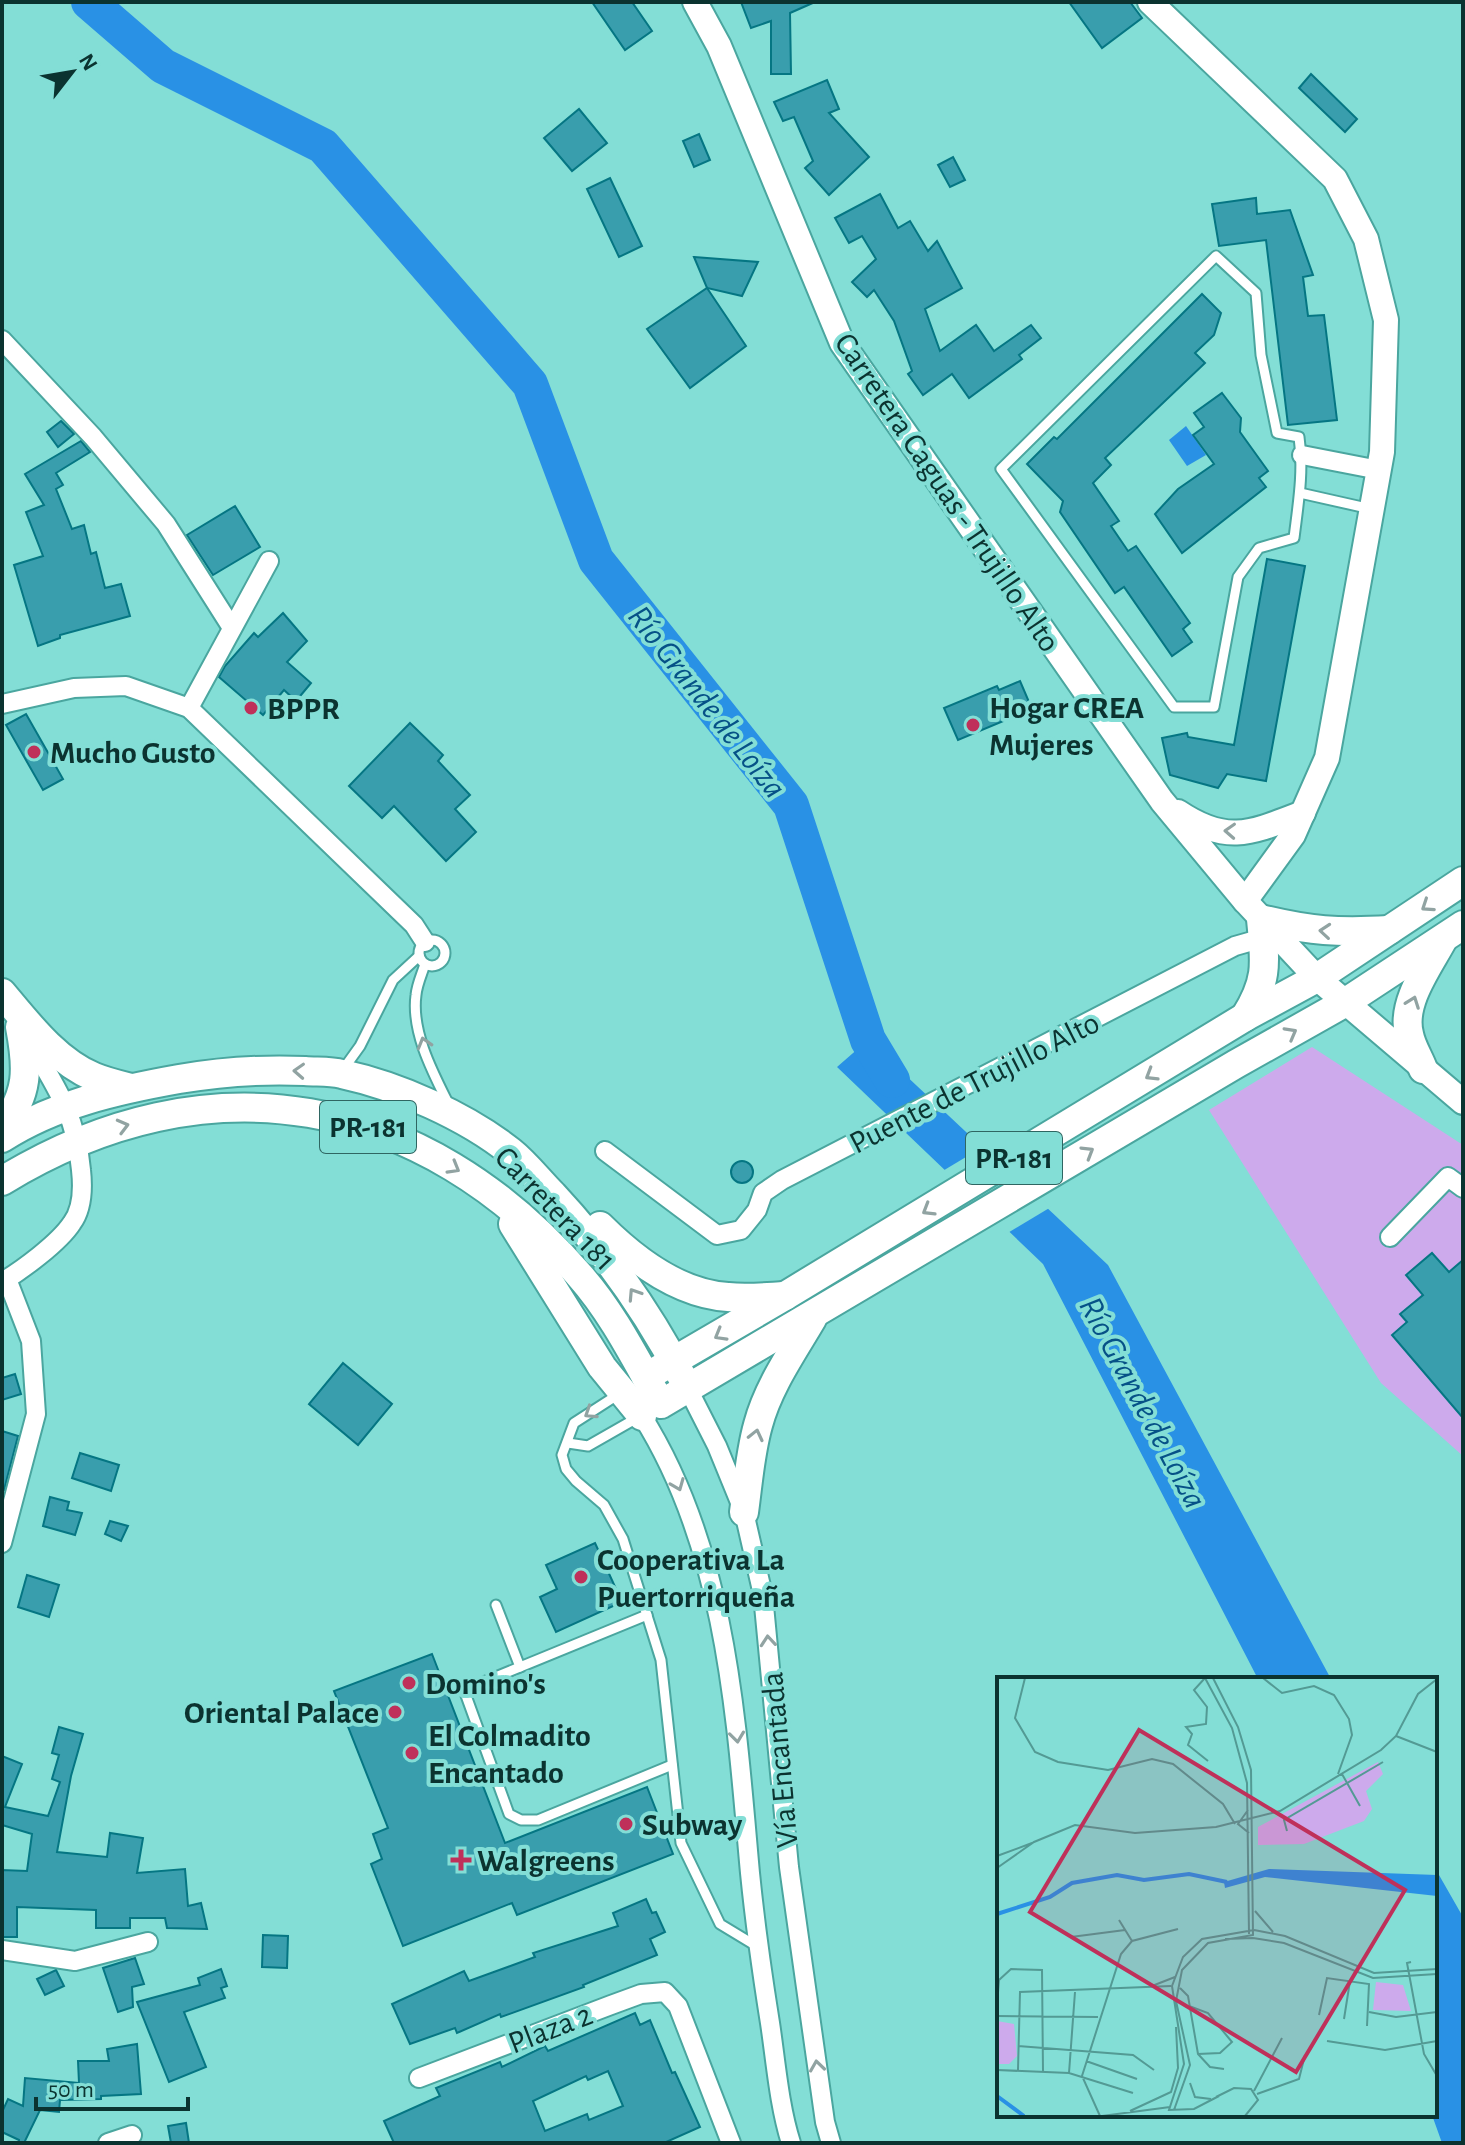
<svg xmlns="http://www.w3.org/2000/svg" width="1465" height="2145" viewBox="0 0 1465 2145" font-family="'Alegreya Sans',sans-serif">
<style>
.green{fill:#cdaaec}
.water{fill:#2991e5}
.pier{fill:#83ded6}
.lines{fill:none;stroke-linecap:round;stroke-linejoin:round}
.river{stroke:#2991e5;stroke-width:36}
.building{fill:#399ead;stroke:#057683;stroke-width:2;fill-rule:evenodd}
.lane-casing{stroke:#4aa69f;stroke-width:13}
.street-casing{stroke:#4aa69f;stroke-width:22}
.secondary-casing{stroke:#4aa69f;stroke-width:28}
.primary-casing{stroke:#4aa69f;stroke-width:32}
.lane{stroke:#fff;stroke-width:9}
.street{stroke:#fff;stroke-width:18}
.secondary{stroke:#fff;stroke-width:24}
.primary{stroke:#fff;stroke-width:28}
.oneway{stroke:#91a3a2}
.poi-dot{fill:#bf305a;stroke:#83ded6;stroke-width:3}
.labels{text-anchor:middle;stroke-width:8;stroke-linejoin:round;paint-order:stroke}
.shield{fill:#83ded6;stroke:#2f6662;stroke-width:2}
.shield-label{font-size:30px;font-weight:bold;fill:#0b3330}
.street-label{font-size:32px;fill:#0b3330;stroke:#83ded6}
.poi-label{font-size:32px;font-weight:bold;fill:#0b3330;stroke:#83ded6;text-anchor:start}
.water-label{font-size:34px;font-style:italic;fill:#065187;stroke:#83ded6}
.inset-river{fill:none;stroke:#2991e5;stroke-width:4}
.inset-road{fill:none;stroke:#539a94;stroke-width:2}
.view{fill:#bf305a;fill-opacity:0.15;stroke:#bf305a;stroke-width:4}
.inset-edge{fill:none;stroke:#0b3330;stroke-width:4}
</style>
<rect width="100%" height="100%" fill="#83ded6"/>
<polygon class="green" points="1312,1047 1463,1145 1463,1456 1381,1383 1209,1110"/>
<g class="water">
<polygon points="1186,426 1206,455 1187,466 1169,440"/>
<polygon points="868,1040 1108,1265 1331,1679 1258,1679 1043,1264 837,1067"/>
<polygon points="1435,1868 1463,1917 1463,2143 1442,2143 1432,2115 1435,2115"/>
</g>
<polygon class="pier" points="986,1145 1051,1207 1006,1234 941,1172"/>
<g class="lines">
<polyline class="river" points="89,2 163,66 323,146 530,384 596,560 791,805 868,1040 892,1080"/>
</g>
<g class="building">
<polygon points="592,2 632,2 652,31 625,50"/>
<polygon points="741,2 815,2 790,13 791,74 771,74 771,21 751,28"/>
<polygon points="1069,2 1130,2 1142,18 1102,48"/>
<polygon points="1311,74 1357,119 1345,132 1299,88"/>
<polygon points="827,80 839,109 829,113 869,157 829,195 805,168 813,161 794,117 783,121 774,102"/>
<polygon points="579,109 607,143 572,171 544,138"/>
<polygon points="699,134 710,160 694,167 683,141"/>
<polygon points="953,157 965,180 950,187 938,165"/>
<polygon points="610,178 642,246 619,257 587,189"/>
<polygon points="880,194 898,228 910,221 928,251 937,241 962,288 925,309 940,351 976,325 994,351 1031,325 1041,338 1019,355 1022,359 969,398 952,374 923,395 908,374 912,371 894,321 874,290 867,297 852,282 876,259 862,236 849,243 835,218"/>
<polygon points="1256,198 1257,214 1290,210 1313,275 1303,277 1308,316 1324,315 1337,420 1288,425 1266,240 1219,246 1212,204"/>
<polygon points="694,257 758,262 742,296 707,288"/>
<polygon points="707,288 746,346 690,388 647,329"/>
<polygon points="1202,294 1221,313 1214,335 1195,353 1205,363 1105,458 1111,465 1093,483 1119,521 1111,526 1128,551 1136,546 1190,623 1183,629 1192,642 1172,656 1124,587 1115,593 1060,512 1063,501 1027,464 1054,437 1057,439"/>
<polygon points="1222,393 1241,418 1240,432 1268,471 1259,478 1266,487 1182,553 1155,514 1178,489 1214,464 1193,435 1204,427 1194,413"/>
<polygon points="61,421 74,434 58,447 47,432"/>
<polygon points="81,441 90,452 56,473 63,485 56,489 72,529 84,525 91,554 96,552 105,588 121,584 130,616 60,635 60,638 38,646 14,565 43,556 26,512 44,505 25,474"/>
<polygon points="235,506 260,547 213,575 187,535"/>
<polygon points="1267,559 1305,566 1266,781 1227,774 1218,788 1170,775 1162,738 1187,733 1188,737 1234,745"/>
<polygon points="283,613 307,641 287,662 311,683 296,701 284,690 263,715 219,677 225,666 254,633 258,637"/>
<polygon points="1020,681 1032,709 958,740 944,708 997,686 999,690"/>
<polygon points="26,714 63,779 43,790 6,725"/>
<polygon points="410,723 443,755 438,761 470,795 455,809 476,832 446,861 394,806 382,818 349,786"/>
<circle cx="742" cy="1172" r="11"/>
<polygon points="1432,1253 1449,1272 1463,1260 1463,1418 1392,1335 1407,1322 1400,1314 1423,1295 1406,1275"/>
<polygon points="343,1363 392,1404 358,1445 309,1404"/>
<polygon points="15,1374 21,1394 2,1400 2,1378"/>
<polygon points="2,1431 18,1436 4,1490 2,1490"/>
<polygon points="80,1453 119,1465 111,1491 72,1478"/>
<polygon points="50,1497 69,1502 67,1510 82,1513 75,1535 43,1526"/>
<polygon points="110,1521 128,1526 121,1541 105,1534"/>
<polygon points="595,1543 622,1602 556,1632 540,1597 557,1589 546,1565"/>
<polygon points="27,1575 59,1585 49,1617 18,1607"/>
<polygon points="432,1654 505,1843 647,1787 673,1854 517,1915 512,1903 403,1946 371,1864 382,1859 373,1834 388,1828 334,1691"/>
<polygon points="59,1727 83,1734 71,1776 57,1852 107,1857 110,1833 143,1838 137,1873 185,1869 188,1906 201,1903 207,1929 167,1928 165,1918 130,1918 130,1928 96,1928 96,1910 17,1907 17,1937 2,1937 2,1870 27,1871 32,1834 2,1825 2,1756 22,1764 5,1807 48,1816 60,1782 52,1779 59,1755 52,1753"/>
<polygon points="646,1899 652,1913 656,1912 665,1932 650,1939 657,1955 583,1985 584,1987 501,2017 500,2014 457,2033 455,2028 410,2044 392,2004 464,1971 469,1981 535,1957 533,1953 618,1926 613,1913"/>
<polygon points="263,1935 288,1936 287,1968 262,1967"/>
<polygon points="135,1958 144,1984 132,1987 133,2007 118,2012 103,1968"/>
<polygon points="221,1969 227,1986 221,1988 225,1998 184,2012 206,2067 169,2082 137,2002 200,1985 198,1978"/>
<polygon points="56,1970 64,1986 45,1995 37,1979"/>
<path d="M635,2013L640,2025L650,2020L672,2073L675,2072L700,2127L664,2143H394L384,2121L440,2096L436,2088L500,2062L502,2067L545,2046L548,2051ZM608,2071L623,2106L589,2120L587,2114L545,2131L533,2101L586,2076L588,2080Z"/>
<polygon points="137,2044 141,2094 101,2096 101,2099 60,2100 59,2112 40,2110 24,2143 19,2143 19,2140 2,2132 2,2112 8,2099 23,2106 25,2078 79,2083 78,2061 109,2061 107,2049"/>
<polygon points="186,2123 189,2143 171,2143 168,2126"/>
</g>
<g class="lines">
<defs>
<g id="lane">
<path d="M1216,256L1256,293L1261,355L1277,433L1299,437C1304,471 1298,505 1294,538L1259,548L1238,577L1214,707H1174L1001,469Z"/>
<polyline points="1300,493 1371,509"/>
<circle cx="432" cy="953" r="13"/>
<path d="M425,964C422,974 417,984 416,995C411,1032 433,1073 449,1105"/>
<polyline points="342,1071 360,1046 393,980 419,956"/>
<polyline points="619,1394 574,1423 562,1455 566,1469 576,1481 604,1505 623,1539 661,1660 681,1843 720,1924 758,1947"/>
<polyline points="568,1443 588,1446 637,1418"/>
<polyline points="496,1605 520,1667"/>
<polyline points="647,1615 464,1690 509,1814 521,1820 538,1820 672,1765"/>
</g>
<g id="street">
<polyline points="2,340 93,437 166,524 232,628"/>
<polyline points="1302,455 1379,470"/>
<polyline points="2,704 74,688 126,686 189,708 414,925 425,942"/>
<polyline points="189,708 269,561"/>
<polyline points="605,1151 717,1235 741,1230 757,1210 763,1193 782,1180 1235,946 1263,938"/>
<polyline points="1390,1237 1448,1177 1463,1188"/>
<path d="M2,1282C22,1270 59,1243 72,1223C83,1208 83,1188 81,1170C76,1113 54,1084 26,1036"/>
<polyline points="688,1389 717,1446 744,1512 763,1595 789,1867 825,2122 831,2143"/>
<path d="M642,1416C727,1551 736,1718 750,1873C755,1923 762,1973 770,2023C776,2063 779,2105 791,2143"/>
<polyline points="2,1543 36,1414 31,1341 7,1279"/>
<polyline points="2,1950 75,1961 148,1942"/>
<polyline points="419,2078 611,2005 641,1994 665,1992 678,2006 731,2143"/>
<polyline points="108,2143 132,2135"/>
</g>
<g id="secondary">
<polyline points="695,2 719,46 842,343 1162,801 1245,901 1317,978 1463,1102"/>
<polyline points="1150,2 1335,179 1366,239 1386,320 1382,452 1327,758 1293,835 1245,901"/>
<path d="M1178,812C1227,845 1251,833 1303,813"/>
</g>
<g id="primary">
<path d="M2,993C28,1024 56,1061 94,1077C106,1082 119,1085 131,1088"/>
<path d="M1245,1017C1269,979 1265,962 1261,919C1310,931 1338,933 1389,930"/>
<path d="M1423,1069C1419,1058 1411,1046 1409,1034C1401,1003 1428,967 1442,941"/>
<path d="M2,1129C29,1093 28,1069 20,1027"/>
<path d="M2,1138C55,1104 117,1090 179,1079C221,1072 263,1069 305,1071C317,1072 330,1071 342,1074C398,1086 466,1116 511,1152C526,1164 539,1181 553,1195C605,1251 647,1310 682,1377"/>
<path d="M2,1181C208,1055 423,1094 580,1276C613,1313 637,1362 661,1404L1236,1064L1346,1002L1463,925"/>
<polyline points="513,1224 602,1367 642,1416"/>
<path d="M600,1226C634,1260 678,1294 728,1297C747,1299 766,1297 785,1296"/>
<polyline points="646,1377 785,1296 1245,1017 1317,978 1463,881"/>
<path d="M744,1512C748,1483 750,1453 758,1425C768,1387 792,1353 812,1319"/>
</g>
</defs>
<use href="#lane" class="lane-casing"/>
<use href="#street" class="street-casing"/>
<use href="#secondary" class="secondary-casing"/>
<use href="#primary" class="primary-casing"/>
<use href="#lane" class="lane"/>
<use href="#street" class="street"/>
<use href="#secondary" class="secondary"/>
<use href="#primary" class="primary"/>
</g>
<defs><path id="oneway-chevron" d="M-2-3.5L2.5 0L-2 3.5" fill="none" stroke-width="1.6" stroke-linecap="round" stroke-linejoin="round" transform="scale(2)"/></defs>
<g class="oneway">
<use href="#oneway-chevron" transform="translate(1230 831) rotate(-177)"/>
<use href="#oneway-chevron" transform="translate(1427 906) rotate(146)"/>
<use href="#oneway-chevron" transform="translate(1325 931) rotate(-175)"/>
<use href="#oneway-chevron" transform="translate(1413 1002) rotate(-70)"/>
<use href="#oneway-chevron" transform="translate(1291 1033) rotate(-29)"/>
<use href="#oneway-chevron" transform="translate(424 1043) rotate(-106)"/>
<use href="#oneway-chevron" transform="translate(299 1071) rotate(-177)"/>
<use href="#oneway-chevron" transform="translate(1151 1075) rotate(149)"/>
<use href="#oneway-chevron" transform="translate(123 1126) rotate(-15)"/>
<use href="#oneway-chevron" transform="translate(1088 1152) rotate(-31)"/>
<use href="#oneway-chevron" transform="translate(454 1168) rotate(30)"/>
<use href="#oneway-chevron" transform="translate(928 1210) rotate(149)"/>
<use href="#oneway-chevron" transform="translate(634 1294) rotate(-123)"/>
<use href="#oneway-chevron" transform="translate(720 1335) rotate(150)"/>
<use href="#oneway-chevron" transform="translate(590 1413) rotate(147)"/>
<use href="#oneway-chevron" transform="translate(756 1435) rotate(-77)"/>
<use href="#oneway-chevron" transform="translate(678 1485) rotate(68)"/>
<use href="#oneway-chevron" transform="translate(768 1641) rotate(-95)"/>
<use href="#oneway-chevron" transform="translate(737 1737) rotate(83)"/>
<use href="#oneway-chevron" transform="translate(817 2066) rotate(-98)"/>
</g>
<g class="poi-dot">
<circle cx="251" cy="708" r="8"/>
<circle cx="973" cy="725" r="8"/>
<circle cx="34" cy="752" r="8"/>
<circle cx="581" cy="1577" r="8"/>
<circle cx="409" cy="1683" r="8"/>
<circle cx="395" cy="1712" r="8"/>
<circle cx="412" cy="1753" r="8"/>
<circle cx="626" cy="1824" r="8"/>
<path d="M457 1848h8v8h8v8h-8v8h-8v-8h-8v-8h8z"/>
</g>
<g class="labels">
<g class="shield">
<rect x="320" y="1101" width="96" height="52" rx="6"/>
<rect x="966" y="1132" width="96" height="52" rx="6"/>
</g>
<g class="shield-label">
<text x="368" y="1137">PR-181</text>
<text x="1014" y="1168">PR-181</text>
</g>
<g class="street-label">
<text transform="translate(948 492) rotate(56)" y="11">Carretera Caguas - Trujillo Alto</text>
<text transform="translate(974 1082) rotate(-27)" y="11">Puente de Trujillo Alto</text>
<text transform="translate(556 1208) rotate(46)" y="11">Carretera 181</text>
<text transform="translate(779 1760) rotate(-95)" y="11">Vía Encantada</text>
<text transform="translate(550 2028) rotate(-21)" y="11">Plaza 2</text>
</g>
<g class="poi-label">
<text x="989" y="718">Hogar CREA<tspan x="989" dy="37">Mujeres</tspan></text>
<text x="267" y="719">BPPR</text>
<text x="50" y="763">Mucho Gusto</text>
<text x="597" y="1570">Cooperativa La<tspan x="597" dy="37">Puertorriqueña</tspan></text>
<text x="425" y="1694">Domino's</text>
<text x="379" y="1723" text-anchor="end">Oriental Palace</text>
<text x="428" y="1746">El Colmadito<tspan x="428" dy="37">Encantado</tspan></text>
<text x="642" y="1835">Subway</text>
<text x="477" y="1871">Walgreens</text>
</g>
<g class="water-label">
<text transform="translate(708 701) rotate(52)" y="12">Río Grande de Loíza</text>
<text transform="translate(1144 1402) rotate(62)" y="12">Río Grande de Loíza</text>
</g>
</g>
<g transform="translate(997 1677)">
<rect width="440" height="440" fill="#83ded6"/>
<path d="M381,85L386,97L369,114L375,132L367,144L307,167L261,168V150ZM379,305L406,308L414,334L376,333ZM0,344L17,347L20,379L12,387H0Z" fill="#cdaaec"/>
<path d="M272,192L440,198V219L268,200L228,211L227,205Z" fill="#2991e5"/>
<path class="inset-river" d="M0,237L53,220L75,206L120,198L147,203L192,197L230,205M0,419L27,439"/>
<path class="inset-road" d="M28,1L18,41L38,75L61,85L111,93L155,82L176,87L226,127L238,147M208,1L197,13L210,30L209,47L189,50L195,57L191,68L211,84M208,1L235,51L250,106L252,257M266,1L285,16L317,9L337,18L352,42L355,58L341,97M399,59L440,75M345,97L363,129M251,133L241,147L252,156M290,154L287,143L386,85M0,179L35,166M0,191L37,165L78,148L138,156L219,150L283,134L384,73L399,59L421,17L440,2M258,234L276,255M122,243L135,264M257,253L288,259L377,296L440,292M74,260L128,253M256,261L287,266L376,301L440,297M228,262L256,261M414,285L410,286L427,377L440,399M155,309L178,300M183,311L191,319L201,377L213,390L227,392M0,328L2,303L14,292L45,293L46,395M192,329L211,336L235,365L223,376L201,377M372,335L399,340L440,335M322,338L330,301L372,307L370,349M0,339L101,340M347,342L353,304M330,364L388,373L440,364M21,369L136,378L157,393M89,384L140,402M0,393L72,396L136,416M21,393L23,315L174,309M72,396L78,315M193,406L198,420L214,422M257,414L285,361M260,417L302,402L308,378M222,419L197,432L172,433L187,387L175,309L186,280L205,262L257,253M219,420L237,411L254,412L261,423L248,439M177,433L193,388L179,324L185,293L211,266L256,258L254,93L241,50L216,1M133,434L174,415L181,391L179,350M103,439L85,399L124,277L135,264L181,252M105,439L173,430"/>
<path class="view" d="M142,53L408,213L299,395L33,235Z"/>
<rect width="440" height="440" class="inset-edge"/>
</g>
<rect width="1465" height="2145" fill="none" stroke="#0b3330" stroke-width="8"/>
<g transform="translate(72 72) rotate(59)" stroke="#83ded6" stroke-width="6" paint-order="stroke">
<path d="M0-6L14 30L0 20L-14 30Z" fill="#0b3330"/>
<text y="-12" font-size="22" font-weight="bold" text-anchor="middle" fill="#0b3330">N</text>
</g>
<path d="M36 2097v12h152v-12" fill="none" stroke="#0b3330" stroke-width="4"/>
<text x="48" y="2097" font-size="24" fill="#0b3330" stroke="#83ded6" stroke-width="6" paint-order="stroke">50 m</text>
</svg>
